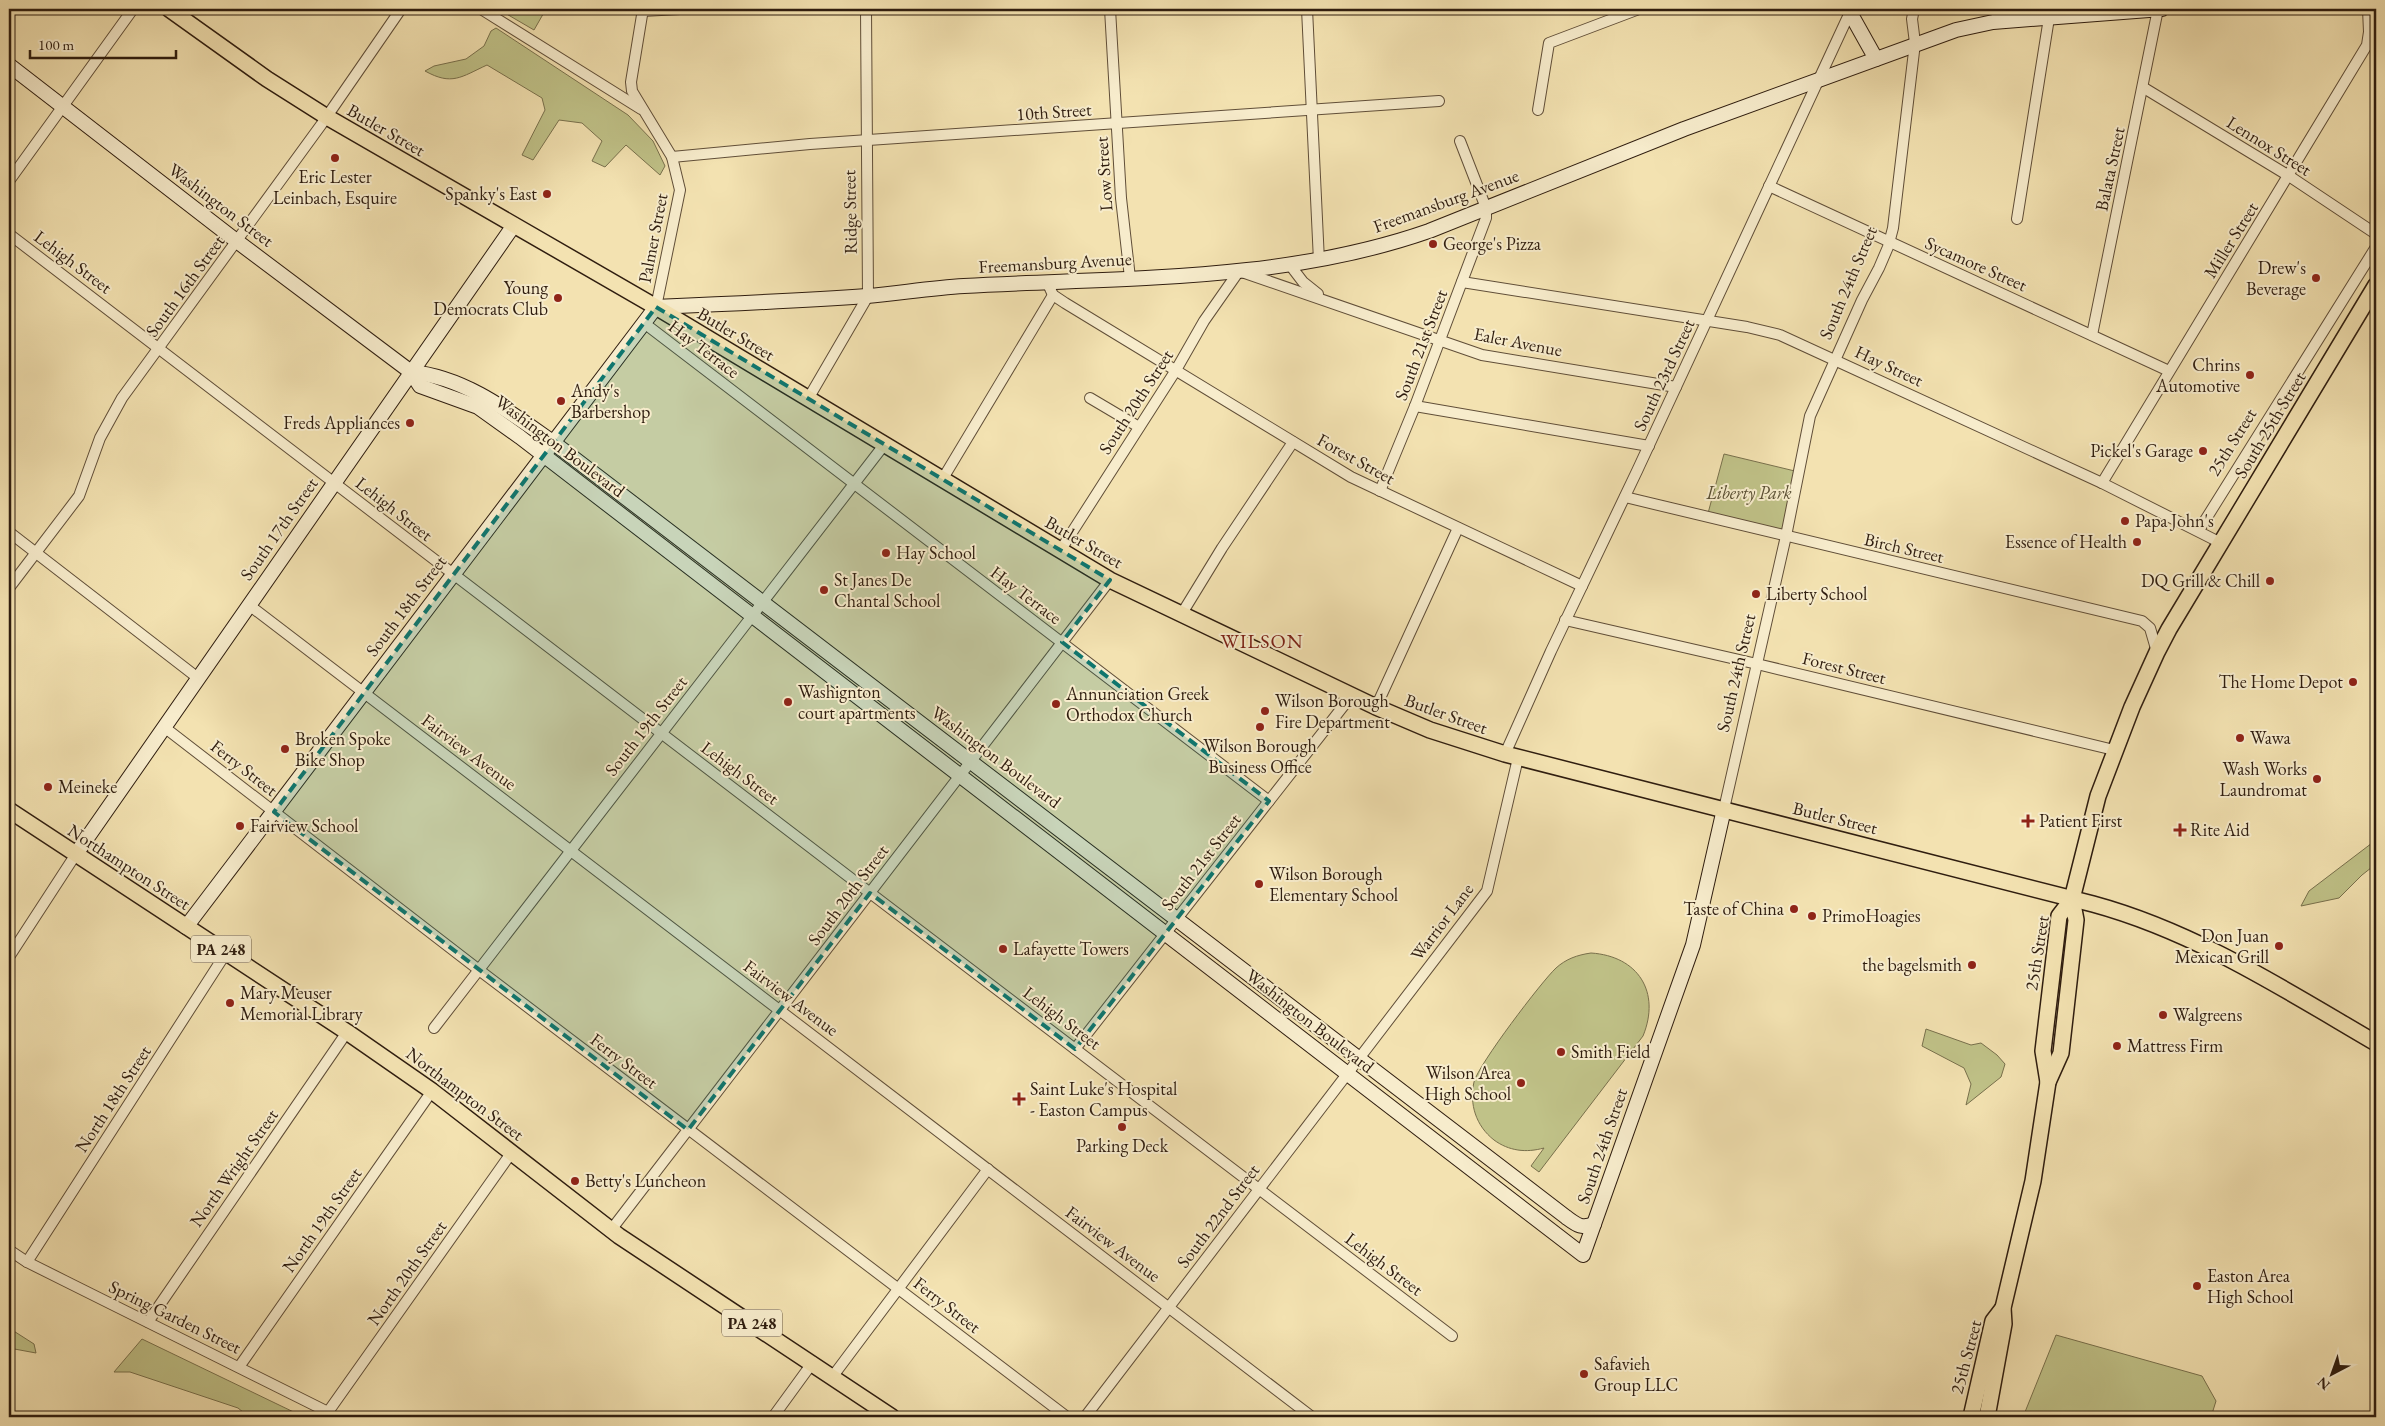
<svg xmlns="http://www.w3.org/2000/svg" width="2385" height="1426" viewBox="0 0 2385 1426" font-family="'EB Garamond',serif">
<style>
.green{fill:#c0c288;stroke:#78704c}
.lines{fill:none;stroke-linecap:round;stroke-linejoin:round}
.street-casing{stroke:#604e38;stroke-width:12}
.secondary-casing{stroke:#2f1d0f;stroke-width:16}
.primary-casing{stroke:#2f1d0f;stroke-width:18}
.street{stroke:#f7eccc;stroke-width:10}
.secondary{stroke:#f7eccc;stroke-width:14}
.primary{stroke:#f3e2b1;stroke-width:15}
.marked{fill:#0f766e;fill-opacity:0.2;stroke:#0f766e;stroke-width:4;stroke-dasharray:10 6;stroke-linejoin:round}
.poi-dot{fill:#8f2418;stroke:#f7eccc;stroke-width:2}
.labels{text-anchor:middle;stroke-width:4;stroke-linejoin:round;paint-order:stroke}
.shield{fill:#f7eccc;stroke:#6b5b48;stroke-width:1}
.shield-label{font-size:16px;font-weight:bold;fill:#2f1d0f}
.street-label{font-size:18px;fill:#2f1d0f;stroke:#f7eccc}
.poi-label{font-size:18px;fill:#2f1d0f;stroke:#f7eccc;text-anchor:start}
.park-label{font-size:18px;font-style:italic;fill:#5a4f33;stroke:#f7eccc}
.quarter-label{font-size:20px;letter-spacing:1px;fill:#7a1f14;stroke:#f7eccc}
</style>
<rect width="100%" height="100%" fill="#f3e2b1"/>
<filter id="stains"><feTurbulence type="fractalNoise" baseFrequency=".004" numOctaves="4"/><feColorMatrix values="0 0 0 0 .2 0 0 0 0 .09 0 0 0 0 .02 0 0 0 .5 -.17"/></filter>
<radialGradient id="worn" r=".72"><stop offset=".6" stop-color="#630" stop-opacity="0"/><stop offset="1" stop-color="#630" stop-opacity=".3"/></radialGradient>
<g class="green">
<polygon points="498,9 546,9 534,30"/>
<path d="M496,28L628,115L653,141L665,166L660,175L626,145L605,167L592,161L602,141L582,123L559,120L533,160L522,155L545,110L542,98L487,65C461,77 452,86 425,71L434,66L466,59L484,46L491,31Z"/>
<polygon points="1724,454 1799,472 1786,536 1707,517"/>
<polygon points="2376,840 2376,864 2362,875 2339,898 2301,906 2309,891"/>
<path d="M1591,953C1638,956 1661,992 1643,1036L1539,1172L1531,1166L1544,1148C1526,1153 1509,1151 1494,1140C1476,1126 1469,1104 1474,1082C1478,1065 1542,981 1556,968C1566,959 1577,955 1591,953Z"/>
<polygon points="1926,1029 1971,1045 1981,1043 1997,1055 2005,1064 2001,1077 1966,1105 1971,1084 1964,1068 1922,1046"/>
<polygon points="9,1328 34,1344 36,1353 9,1348"/>
<polygon points="2056,1335 2202,1376 2216,1401 2211,1417 2023,1417"/>
<polygon points="142,1339 304,1417 249,1417 238,1408 130,1372 114,1372"/>
</g>
<g class="lines">
<defs>
<g id="street">
<polyline points="481,9 641,109"/>
<polyline points="638,9 642,11 680,9"/>
<polyline points="643,9 631,82 632,91 672,157 680,190 656,307"/>
<polyline points="1110,9 1121,198 1130,278"/>
<polyline points="1307,9 1319,261"/>
<polyline points="2144,88 2289,176 2376,234"/>
<polyline points="1538,110 1549,43 1639,9"/>
<polyline points="672,157 810,144 1439,101"/>
<polyline points="9,181 133,9"/>
<polyline points="1769,186 2169,371"/>
<polyline points="2017,219 2049,18"/>
<polyline points="9,234 861,886 1452,1336"/>
<polyline points="1290,265 1303,282 1318,294"/>
<polyline points="1462,282 1747,327 1780,335 2102,483 2221,543"/>
<polyline points="1048,284 1053,295 1065,303 1351,477 1582,586"/>
<polyline points="644,323 1269,801"/>
<polyline points="2092,335 2158,9"/>
<polyline points="1090,398 1139,427"/>
<polyline points="808,399 868,296 866,9"/>
<polyline points="1415,406 1649,446"/>
<polyline points="942,480 1053,295"/>
<polyline points="2102,483 2367,45 2369,32 2368,9"/>
<polyline points="1380,491 1415,406 1486,218 1486,208 1460,141"/>
<polyline points="1625,497 2142,621 2150,628 2157,652"/>
<polyline points="2199,530 2376,247"/>
<polyline points="9,532 198,678"/>
<polyline points="1060,551 1176,370 1204,321 1239,271 1482,355 1676,387"/>
<polyline points="9,588 79,496 100,438 122,398 321,125 401,9"/>
<polyline points="249,605 1312,1417"/>
<polyline points="1181,615 1222,548 1293,442"/>
<polyline points="1565,620 1757,664 2114,750"/>
<polyline points="1376,707 1458,528"/>
<polyline points="164,727 479,970 1067,1417"/>
<polyline points="1505,754 1551,651 1637,471 1851,10"/>
<polyline points="1724,809 1786,536 1810,416 1862,300 1879,268 1888,247 1893,228 1915,43 1912,19 1914,9"/>
<polyline points="9,957 76,854"/>
<polyline points="434,1028 884,445"/>
<polyline points="1075,1049 1352,695"/>
<polyline points="611,1230 1110,580"/>
<polyline points="9,1250 27,1262 65,1281 328,1412 512,1152"/>
<polyline points="27,1262 226,953"/>
<polyline points="148,1322 347,1032"/>
<polyline points="239,1367 432,1091"/>
<polyline points="833,1376 988,1169"/>
<polyline points="773,1417 813,1362"/>
<polyline points="1085,1417 1487,891 1518,758"/>
</g>
<g id="secondary">
<polyline points="1848,9 1876,59"/>
<polyline points="9,65 230,236 411,372 420,386 478,407 520,437 1583,1255 1693,945 1724,809"/>
<path d="M411,372C465,377 511,413 554,443L1566,1217C1577,1225 1581,1229 1594,1224"/>
<polyline points="76,854 514,225"/>
<path d="M186,927L656,307C726,304 797,301 867,296C900,293 932,288 964,286C1119,277 1280,283 1429,231L1684,129L1956,30L1993,22L2162,9"/>
</g>
<g id="primary">
<path d="M169,9L267,79L327,117L656,307L1110,580L1376,707L1430,730L1505,754L2093,904C2196,932 2285,990 2376,1043"/>
<polyline points="9,810 347,1032 432,1091 619,1236 892,1417"/>
<polyline points="2048,1082 2043,1051 2059,916 2072,899"/>
<polyline points="1971,1417 1993,1321 2003,1308"/>
<polyline points="1987,1417 2004,1324 2003,1308 2033,1181 2048,1082 2061,1053 2076,920 2072,899 2098,796 2132,707 2157,652 2169,629 2376,285"/>
</g>
</defs>
<use href="#street" class="street-casing"/>
<use href="#secondary" class="secondary-casing"/>
<use href="#primary" class="primary-casing"/>
<use href="#street" class="street"/>
<use href="#secondary" class="secondary"/>
<use href="#primary" class="primary"/>
</g>
<path class="marked" d="M656,307L1110,580L1062,642L1269,801L1075,1049L870,893L688,1130L274,812Z"/>
<g class="poi-dot">
<circle cx="335" cy="158" r="5"/>
<circle cx="547" cy="194" r="5"/>
<circle cx="1433" cy="244" r="5"/>
<circle cx="2316" cy="278" r="5"/>
<circle cx="558" cy="298" r="5"/>
<circle cx="2250" cy="375" r="5"/>
<circle cx="561" cy="401" r="5"/>
<circle cx="410" cy="423" r="5"/>
<circle cx="2203" cy="451" r="5"/>
<circle cx="2125" cy="521" r="5"/>
<circle cx="2137" cy="542" r="5"/>
<circle cx="886" cy="553" r="5"/>
<circle cx="2270" cy="581" r="5"/>
<circle cx="824" cy="590" r="5"/>
<circle cx="1756" cy="594" r="5"/>
<circle cx="2353" cy="682" r="5"/>
<circle cx="788" cy="702" r="5"/>
<circle cx="1056" cy="704" r="5"/>
<circle cx="1265" cy="711" r="5"/>
<circle cx="1260" cy="727" r="5"/>
<circle cx="2240" cy="738" r="5"/>
<circle cx="285" cy="749" r="5"/>
<circle cx="2317" cy="779" r="5"/>
<circle cx="48" cy="787" r="5"/>
<path d="M2025.5 813.5h5v5h5v5h-5v5h-5v-5h-5v-5h5z"/>
<circle cx="240" cy="826" r="5"/>
<path d="M2177.5 822.5h5v5h5v5h-5v5h-5v-5h-5v-5h5z"/>
<circle cx="1259" cy="884" r="5"/>
<circle cx="1794" cy="909" r="5"/>
<circle cx="1812" cy="916" r="5"/>
<circle cx="2279" cy="946" r="5"/>
<circle cx="1003" cy="949" r="5"/>
<circle cx="1972" cy="965" r="5"/>
<circle cx="230" cy="1003" r="5"/>
<circle cx="2163" cy="1015" r="5"/>
<circle cx="2117" cy="1046" r="5"/>
<circle cx="1561" cy="1052" r="5"/>
<circle cx="1521" cy="1083" r="5"/>
<path d="M1016.5 1091.5h5v5h5v5h-5v5h-5v-5h-5v-5h5z"/>
<circle cx="1122" cy="1127" r="5"/>
<circle cx="575" cy="1181" r="5"/>
<circle cx="2197" cy="1286" r="5"/>
<circle cx="1584" cy="1374" r="5"/>
</g>
<g class="labels">
<g class="shield">
<rect x="191" y="935.5" width="60" height="27" rx="4"/>
<rect x="722" y="1309.5" width="60" height="27" rx="4"/>
</g>
<g class="shield-label">
<text x="221" y="955">PA 248</text>
<text x="752" y="1329">PA 248</text>
</g>
<g class="street-label">
<text transform="translate(1054 112) rotate(-4)" y="6">10th Street</text>
<text transform="translate(386 130) rotate(30)" y="6">Butler Street</text>
<text transform="translate(2269 146) rotate(32)" y="6">Lennox Street</text>
<text transform="translate(2110 169) rotate(-78)" y="6">Balata Street</text>
<text transform="translate(1104 174) rotate(-94)" y="6">Low Street</text>
<text transform="translate(1446 201) rotate(-20)" y="6">Freemansburg Avenue</text>
<text transform="translate(221 205) rotate(37)" y="6">Washington Street</text>
<text transform="translate(850 212) rotate(-91)" y="6">Ridge Street</text>
<text transform="translate(653 238) rotate(-79)" y="6">Palmer Street</text>
<text transform="translate(2231 240) rotate(-58)" y="6">Miller Street</text>
<text transform="translate(73 262) rotate(37)" y="6">Lehigh Street</text>
<text transform="translate(1055 263) rotate(-3)" y="6">Freemansburg Avenue</text>
<text transform="translate(1976 264) rotate(24)" y="6">Sycamore Street</text>
<text transform="translate(1848 283) rotate(-67)" y="6">South 24th Street</text>
<text transform="translate(185 286) rotate(-54)" y="6">South 16th Street</text>
<text transform="translate(736 334) rotate(31)" y="6">Butler Street</text>
<text transform="translate(1518 342) rotate(11)" y="6">Ealer Avenue</text>
<text transform="translate(1421 345) rotate(-69)" y="6">South 21st Street</text>
<text transform="translate(704 349) rotate(37)" y="6">Hay Terrace</text>
<text transform="translate(1889 366) rotate(25)" y="6">Hay Street</text>
<text transform="translate(1664 375) rotate(-65)" y="6">South 23rd Street</text>
<text transform="translate(1136 402) rotate(-57)" y="6">South 20th Street</text>
<text transform="translate(2270 425) rotate(-59)" y="6">South 25th Street</text>
<text transform="translate(2232 442) rotate(-58)" y="6">25th Street</text>
<text transform="translate(560 446) rotate(37)" y="6">Washington Boulevard</text>
<text transform="translate(1356 459) rotate(29)" y="6">Forest Street</text>
<text transform="translate(394 509) rotate(38)" y="6">Lehigh Street</text>
<text transform="translate(279 529) rotate(-55)" y="6">South 17th Street</text>
<text transform="translate(1084 542) rotate(30)" y="6">Butler Street</text>
<text transform="translate(1904 548) rotate(13)" y="6">Birch Street</text>
<text transform="translate(1026 595) rotate(37)" y="6">Hay Terrace</text>
<text transform="translate(406 606) rotate(-53)" y="6">South 18th Street</text>
<text transform="translate(1844 668) rotate(14)" y="6">Forest Street</text>
<text transform="translate(1736 673) rotate(-77)" y="6">South 24th Street</text>
<text transform="translate(1446 714) rotate(20)" y="6">Butler Street</text>
<text transform="translate(646 726) rotate(-52)" y="6">South 19th Street</text>
<text transform="translate(469 752) rotate(37)" y="6">Fairview Avenue</text>
<text transform="translate(996 757) rotate(37)" y="6">Washington Boulevard</text>
<text transform="translate(244 768) rotate(38)" y="6">Ferry Street</text>
<text transform="translate(740 773) rotate(37)" y="6">Lehigh Street</text>
<text transform="translate(1835 818) rotate(14)" y="6">Butler Street</text>
<text transform="translate(1201 862) rotate(-52)" y="6">South 21st Street</text>
<text transform="translate(129 867) rotate(33)" y="6">Northampton Street</text>
<text transform="translate(848 895) rotate(-53)" y="6">South 20th Street</text>
<text transform="translate(1442 922) rotate(-53)" y="6">Warrior Lane</text>
<text transform="translate(2037 953) rotate(-81)" y="6">25th Street</text>
<text transform="translate(791 998) rotate(37)" y="6">Fairview Avenue</text>
<text transform="translate(1062 1018) rotate(37)" y="6">Lehigh Street</text>
<text transform="translate(1310 1021) rotate(38)" y="6">Washington Boulevard</text>
<text transform="translate(624 1061) rotate(37)" y="6">Ferry Street</text>
<text transform="translate(465 1094) rotate(37)" y="6">Northampton Street</text>
<text transform="translate(113 1099) rotate(-57)" y="6">North 18th Street</text>
<text transform="translate(1602 1146) rotate(-71)" y="6">South 24th Street</text>
<text transform="translate(234 1168) rotate(-55)" y="6">North Wright Street</text>
<text transform="translate(1218 1216) rotate(-53)" y="6">South 22nd Street</text>
<text transform="translate(322 1220) rotate(-55)" y="6">North 19th Street</text>
<text transform="translate(1113 1244) rotate(37)" y="6">Fairview Avenue</text>
<text transform="translate(1384 1264) rotate(37)" y="6">Lehigh Street</text>
<text transform="translate(407 1273) rotate(-55)" y="6">North 20th Street</text>
<text transform="translate(947 1305) rotate(38)" y="6">Ferry Street</text>
<text transform="translate(175 1317) rotate(26)" y="6">Spring Garden Street</text>
<text transform="translate(1966 1357) rotate(-75)" y="6">25th Street</text>
</g>
<g class="poi-label">
<text x="335" y="183" text-anchor="middle">Eric Lester<tspan x="335" dy="21">Leinbach, Esquire</tspan></text>
<text x="537" y="200" text-anchor="end">Spanky's East</text>
<text x="1443" y="250">George's Pizza</text>
<text x="2306" y="274" text-anchor="end">Drew's<tspan x="2306" dy="21">Beverage</tspan></text>
<text x="548" y="294" text-anchor="end">Young<tspan x="548" dy="21">Democrats Club</tspan></text>
<text x="2240" y="371" text-anchor="end">Chrins<tspan x="2240" dy="21">Automotive</tspan></text>
<text x="571" y="397">Andy's<tspan x="571" dy="21">Barbershop</tspan></text>
<text x="400" y="429" text-anchor="end">Freds Appliances</text>
<text x="2193" y="457" text-anchor="end">Pickel's Garage</text>
<text x="2135" y="527">Papa John's</text>
<text x="2127" y="548" text-anchor="end">Essence of Health</text>
<text x="896" y="559">Hay School</text>
<text x="834" y="586">St Janes De<tspan x="834" dy="21">Chantal School</tspan></text>
<text x="2260" y="587" text-anchor="end">DQ Grill &amp; Chill</text>
<text x="1766" y="600">Liberty School</text>
<text x="2343" y="688" text-anchor="end">The Home Depot</text>
<text x="798" y="698">Washignton<tspan x="798" dy="21">court apartments</tspan></text>
<text x="1066" y="700">Annunciation Greek<tspan x="1066" dy="21">Orthodox Church</tspan></text>
<text x="1275" y="707">Wilson Borough<tspan x="1275" dy="21">Fire Department</tspan></text>
<text x="2250" y="744">Wawa</text>
<text x="295" y="745">Broken Spoke<tspan x="295" dy="21">Bike Shop</tspan></text>
<text x="1260" y="752" text-anchor="middle">Wilson Borough<tspan x="1260" dy="21">Business Office</tspan></text>
<text x="2307" y="775" text-anchor="end">Wash Works<tspan x="2307" dy="21">Laundromat</tspan></text>
<text x="58" y="793">Meineke</text>
<text x="2039" y="827">Patient First</text>
<text x="250" y="832">Fairview School</text>
<text x="2190" y="836">Rite Aid</text>
<text x="1269" y="880">Wilson Borough<tspan x="1269" dy="21">Elementary School</tspan></text>
<text x="1784" y="915" text-anchor="end">Taste of China</text>
<text x="1822" y="922">PrimoHoagies</text>
<text x="2269" y="942" text-anchor="end">Don Juan<tspan x="2269" dy="21">Mexican Grill</tspan></text>
<text x="1013" y="955">Lafayette Towers</text>
<text x="1962" y="971" text-anchor="end">the bagelsmith</text>
<text x="240" y="999">Mary Meuser<tspan x="240" dy="21">Memorial Library</tspan></text>
<text x="2173" y="1021">Walgreens</text>
<text x="2127" y="1052">Mattress Firm</text>
<text x="1571" y="1058">Smith Field</text>
<text x="1511" y="1079" text-anchor="end">Wilson Area<tspan x="1511" dy="21">High School</tspan></text>
<text x="1030" y="1095">Saint Luke's Hospital<tspan x="1030" dy="21">- Easton Campus</tspan></text>
<text x="1122" y="1152" text-anchor="middle">Parking Deck</text>
<text x="585" y="1187">Betty's Luncheon</text>
<text x="2207" y="1282">Easton Area<tspan x="2207" dy="21">High School</tspan></text>
<text x="1594" y="1370">Safavieh<tspan x="1594" dy="21">Group LLC</tspan></text>
</g>
<g class="park-label">
<text x="1749" y="499">Liberty Park</text>
</g>
<g class="quarter-label">
<text x="1262" y="648">WILSON</text>
</g>
</g>
<rect width="2385" height="1426" fill="none" stroke="#f3e2b1" stroke-width="30"/>
<rect x="10" y="10" width="2365" height="1406" fill="none" stroke="#2f1d0f" stroke-width="2.5"/>
<rect x="15" y="15" width="2355" height="1396" fill="none" stroke="#2f1d0f"/>
<g transform="translate(2332 1374) rotate(221)" stroke="#f7eccc" stroke-width="4" paint-order="stroke">
<path d="M0-4L9 19L0 12L-9 19Z" fill="#2f1d0f"/>
<text y="-8" font-size="14" font-weight="bold" text-anchor="middle" fill="#2f1d0f">N</text>
</g>
<path d="M30 50v8h146v-8" fill="none" stroke="#2f1d0f" stroke-width="2.5"/>
<text x="38" y="50" font-size="15" fill="#2f1d0f" stroke="#f7eccc" stroke-width="4" paint-order="stroke">100 m</text>
<rect width="100%" height="100%" filter="url(#stains)"/>
<rect width="100%" height="100%" fill="url(#worn)"/>
</svg>
